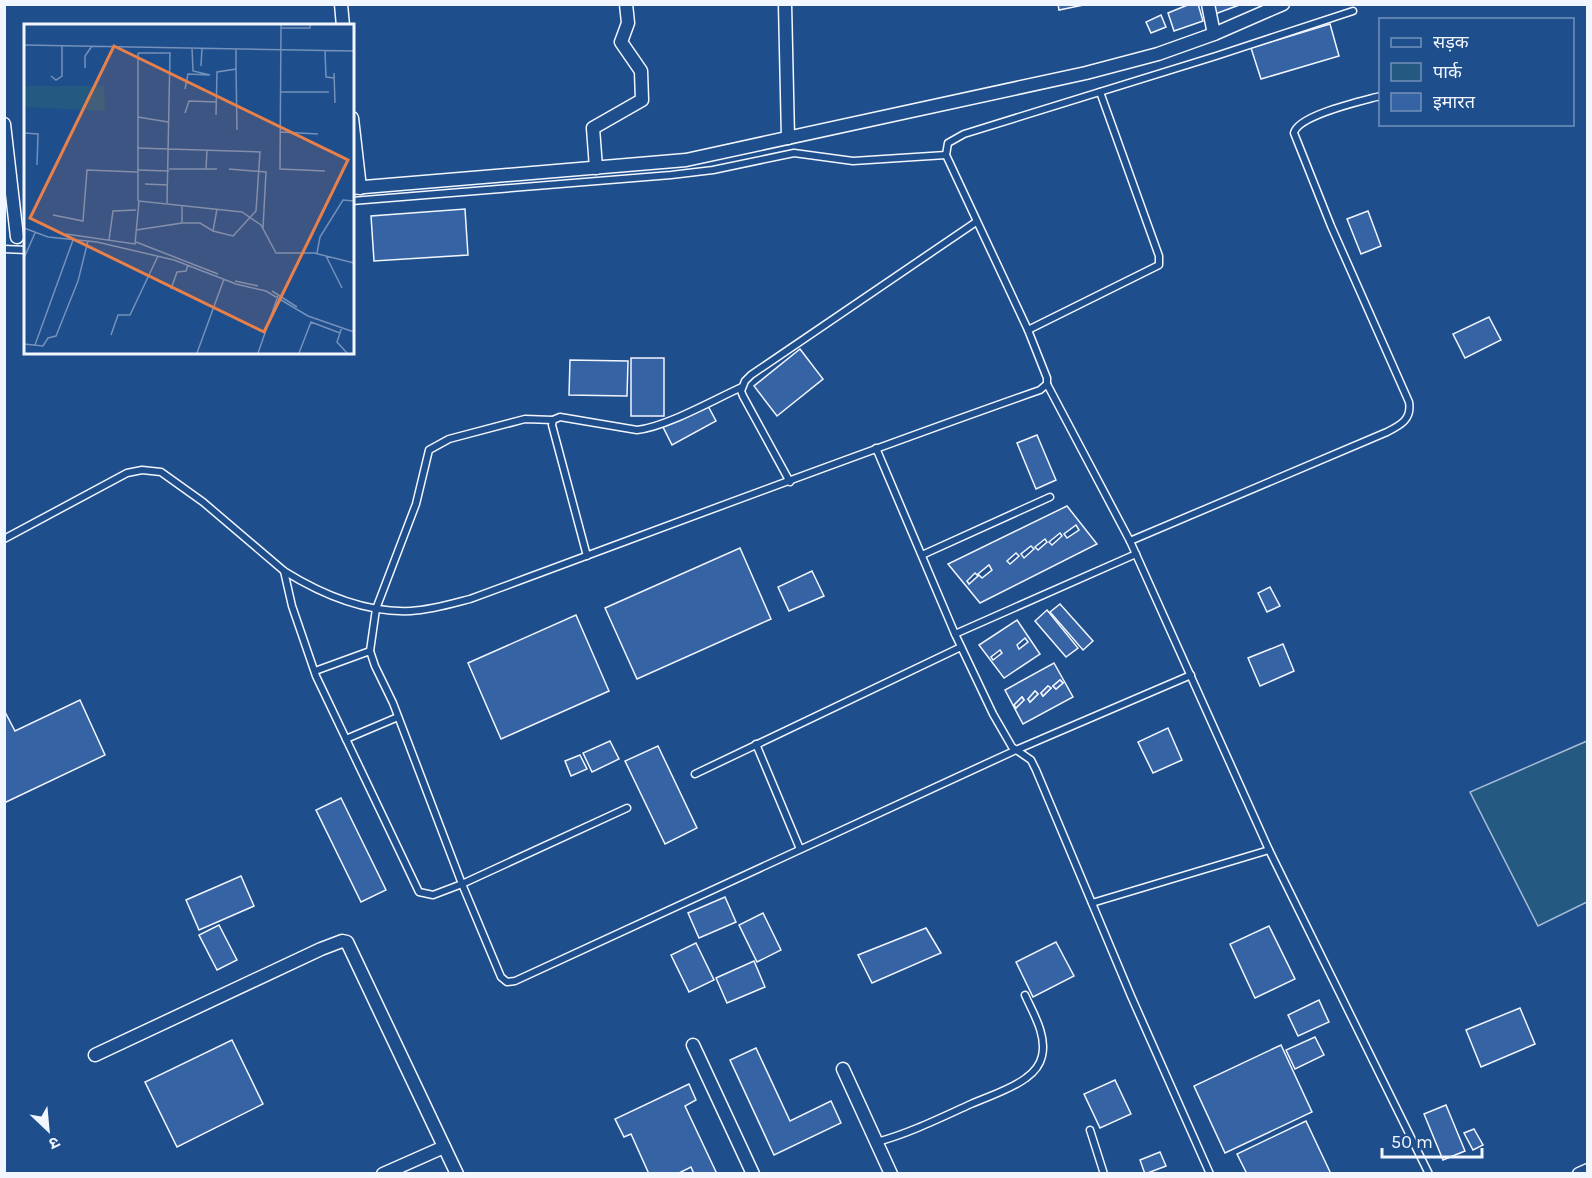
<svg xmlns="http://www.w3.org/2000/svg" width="1592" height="1178" viewBox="0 0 1592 1178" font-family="Karla,'Noto Sans Devanagari',sans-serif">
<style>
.green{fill:#245a82;stroke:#a8bbd7;stroke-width:1.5}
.building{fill:#3563a3;stroke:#f2f6ff;stroke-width:1.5;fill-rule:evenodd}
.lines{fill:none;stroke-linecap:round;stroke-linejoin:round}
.service-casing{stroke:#f2f6ff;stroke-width:9}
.minor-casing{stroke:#f2f6ff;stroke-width:15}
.service{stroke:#1f4e8c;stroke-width:6}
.minor{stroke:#1f4e8c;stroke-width:12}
.inset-road{fill:none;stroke:#7391ba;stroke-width:1.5}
.view{fill:#ea8049;fill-opacity:0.15;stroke:#ea8049;stroke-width:3}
.inset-edge{fill:none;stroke:#f2f6ff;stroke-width:3}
</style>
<rect width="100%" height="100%" fill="#1f4e8c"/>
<polygon class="green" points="1587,741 1587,902 1538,926 1470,792"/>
<g class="building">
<polygon points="1058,4 1084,4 1084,5 1059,10"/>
<polygon points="1190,4 1198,4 1203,21 1174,31 1168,13"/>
<polygon points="1212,4 1242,4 1215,14"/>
<polygon points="1161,15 1166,27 1151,33 1146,22"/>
<polygon points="1330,24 1339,56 1261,79 1251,48"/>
<polygon points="465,209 468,255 374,261 371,216"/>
<polygon points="1368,211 1381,246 1361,254 1347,219"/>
<polygon points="1489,317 1501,340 1465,358 1453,334"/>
<polygon points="800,349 823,379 777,416 754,386"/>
<rect x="631" y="358" width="33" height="58"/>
<polygon points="570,360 628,361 627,396 569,395"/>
<polygon points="707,404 716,421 672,445 663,427"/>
<polygon points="1037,435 1056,480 1036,489 1017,443"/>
<path d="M1067,506L1097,544L980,603L948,564ZM1076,525L1079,530L1067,538L1064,534ZM1060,533L1062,536L1052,545L1049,542ZM1045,539L1047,542L1038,550L1035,547ZM1031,546L1034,549L1024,558L1021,554ZM1016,553L1019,556L1010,564L1007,561ZM989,565L992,570L982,578L978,574ZM975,573L978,576L969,584L967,581Z"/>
<polygon points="740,548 771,619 637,679 605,608"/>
<polygon points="812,571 824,596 789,611 778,587"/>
<polygon points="1270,587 1280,606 1267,612 1258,593"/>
<polygon points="1060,604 1093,641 1083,650 1050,612"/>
<polygon points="1047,610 1078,648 1066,657 1035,621"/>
<polygon points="576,615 609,691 501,739 468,663"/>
<path d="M1017,620L1040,654L1004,678L979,645ZM1025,638L1028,642L1019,649L1017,645ZM1000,650L1002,653L993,660L991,657Z"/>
<polygon points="1283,644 1294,671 1260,686 1248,658"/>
<path d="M1054,663L1073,697L1023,724L1005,690ZM1060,680L1063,683L1056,689L1053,686ZM1048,686L1051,688L1043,696L1041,693ZM1035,691L1038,694L1030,702L1028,699ZM1022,697L1024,700L1016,708L1014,705Z"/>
<polygon points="1060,680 1063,683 1056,689 1053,686"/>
<polygon points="1048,686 1051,688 1043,696 1041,693"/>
<polygon points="1035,691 1038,694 1030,702 1028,699"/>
<polygon points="1022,697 1024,700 1016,708 1014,705"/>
<polygon points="80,700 105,755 4,803 4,710 15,731"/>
<polygon points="1168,728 1182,760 1153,773 1138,742"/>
<polygon points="610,741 619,759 592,772 583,753"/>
<polygon points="658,746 697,828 665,844 625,761"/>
<polygon points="580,755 587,769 571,776 565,761"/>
<polygon points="341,798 386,890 361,902 316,810"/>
<polygon points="241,876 254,906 199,930 186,900"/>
<polygon points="725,897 736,922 699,938 688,913"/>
<polygon points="763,913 781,950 757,962 739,925"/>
<polygon points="219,925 237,960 217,970 199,935"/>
<polygon points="1269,926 1295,979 1255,998 1230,944"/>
<polygon points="926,928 941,953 872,983 858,955"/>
<polygon points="1056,942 1074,976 1033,997 1016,962"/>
<polygon points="696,943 714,980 689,992 671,955"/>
<polygon points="754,961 765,987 727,1003 716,978"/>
<polygon points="1319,1000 1329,1022 1298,1036 1288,1015"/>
<polygon points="1520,1008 1535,1044 1481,1067 1466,1030"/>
<polygon points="1315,1037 1324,1055 1295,1069 1286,1050"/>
<polygon points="232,1040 263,1104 177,1147 145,1082"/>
<polygon points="1281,1045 1312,1112 1225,1153 1194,1086"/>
<polygon points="756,1048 790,1121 831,1101 841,1123 774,1155 730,1060"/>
<polygon points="1115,1080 1131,1114 1100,1128 1084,1094"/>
<polygon points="689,1084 696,1100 685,1106 717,1174 694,1174 691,1167 677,1174 649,1174 631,1134 624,1137 615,1119"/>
<polygon points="1446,1105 1465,1151 1443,1160 1424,1114"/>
<polygon points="1306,1121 1331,1174 1247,1174 1237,1154"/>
<polygon points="1474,1129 1483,1145 1473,1150 1464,1133"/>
<polygon points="1160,1152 1166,1166 1145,1174 1140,1160"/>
</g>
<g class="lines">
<defs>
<g id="service">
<polyline points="352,201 671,175 713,170 794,153 853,161 946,155"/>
<polyline points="4,249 26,250"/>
<polyline points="1028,330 1159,265 1159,256 1100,92"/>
<polyline points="1047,384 1130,541 1269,850 1429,1174"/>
<polyline points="553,420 525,419 449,439 429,450 416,504 376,609 370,651 375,666 393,703 462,884 501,977 507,982 515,981 1016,750 1191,675"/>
<polyline points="876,448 955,634 993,714 1012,747 1031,760 1036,770 1131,996 1210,1174"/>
<polyline points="790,482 743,396 741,391 745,381 751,375 976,222"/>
<path d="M4,539L127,473L142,470L161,472L203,502L284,571C321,594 366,613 411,611C431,610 451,604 470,599C660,529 849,457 1040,390L1047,384V378L1028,330L946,155L948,143L964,134L1216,56L1353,11"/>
<path d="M1130,541L1387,432C1401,425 1412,419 1409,402L1331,226L1294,133C1298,115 1362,101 1380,96"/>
<polyline points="922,555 1050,497"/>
<path d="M587,556L552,425L553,420L560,417L637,430C666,427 713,400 742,387"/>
<polyline points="284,571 292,606 316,676 419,892 433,895 462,884 627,808"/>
<polyline points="955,634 1136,554"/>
<polyline points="315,671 370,651"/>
<polyline points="346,739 398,717"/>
<polyline points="756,744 800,849"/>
<polyline points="695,774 961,647"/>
<polyline points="1092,903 1269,850"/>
<polyline points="1090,1130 1104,1174"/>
<path d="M877,1142C910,1133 940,1118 971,1104C989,1096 1010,1090 1026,1078C1033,1073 1040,1065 1042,1056C1047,1035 1033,1013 1025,995"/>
</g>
<g id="minor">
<polyline points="341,4 343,26"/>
<polyline points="785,4 788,138"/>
<polyline points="1208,4 1214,34"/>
<polyline points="352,118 360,188"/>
<polyline points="4,124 17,237"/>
<polyline points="596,168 593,128 642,100 641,71 621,42 628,23 626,4"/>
<polyline points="352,188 686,160 1086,73 1158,54 1214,34 1283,4"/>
<polyline points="693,1045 753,1174"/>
<polyline points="95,1055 321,949 342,941 347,942 457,1174"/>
<polyline points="843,1069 891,1174"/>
<polyline points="383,1174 444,1147"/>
<polyline points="1579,1174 1588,1170"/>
</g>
</defs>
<use href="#service" class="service-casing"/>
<use href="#minor" class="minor-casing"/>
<use href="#service" class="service"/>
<use href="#minor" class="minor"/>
</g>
<g transform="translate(24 24)">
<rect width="330" height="330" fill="#1f4e8c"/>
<path d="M0,62H80L81,87L0,83Z" fill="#245a82"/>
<path class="inset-road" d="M257,1L256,145L301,147M257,4H286V1M0,21L330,27M301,27L302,53L310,54M114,29H146L143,179M177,42L178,24M61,44V32L68,22M212,45L213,106M310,49L311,79M27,52L32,56L38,52V22M161,65L164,50L186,51L169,47L168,24M257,68H305M161,89L165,77L193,78M192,91L193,48L212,45V25M114,93L144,98M257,108L294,110M0,109L14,110L13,141M113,124L236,128L232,187L209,212L189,207M145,145H193M182,145L183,126M205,145L242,148L239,204M113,146L145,147M121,160L144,161M114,177V29M29,191L59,197L63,146L113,148M159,199H176L189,207L193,185M0,204L24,213L73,218L150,236L212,260L242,267L284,292L330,308M112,206L158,199V181M42,210L111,220L115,177L218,188L237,201L252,229H290L330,239M85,216L89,187L112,186M112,218L194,250M293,229L296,213L319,176L330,177M302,232L318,264M0,234L11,209M211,257L234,262M147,265L153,248L162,247L164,241M248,267L273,283M318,303L313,318L323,329M87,311L94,291H106L134,232M0,320L19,322L24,314L32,312L54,257L64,217M11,321L49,216M173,329L200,255M234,329L254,272M275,329L287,298L316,309"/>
<path class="view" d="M90,22L324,136L240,308L6,194Z"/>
<rect width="330" height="330" class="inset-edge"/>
</g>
<rect width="1592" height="1178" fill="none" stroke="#f2f6ff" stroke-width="12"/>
<rect x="1379" y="18" width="195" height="108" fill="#1f4e8c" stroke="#7391ba" stroke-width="1.5"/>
<rect x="1391" y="38" width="30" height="9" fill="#1f4e8c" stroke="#7391ba" stroke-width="1.5"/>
<text x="1433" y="48" font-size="18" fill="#f2f6ff">सड़क</text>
<rect x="1391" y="63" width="30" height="18" fill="#245a82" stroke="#7391ba" stroke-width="1.5"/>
<text x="1433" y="78" font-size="18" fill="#f2f6ff">पार्क</text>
<rect x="1391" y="93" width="30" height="18" fill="#3563a3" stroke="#7391ba" stroke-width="1.5"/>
<text x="1433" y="108" font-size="18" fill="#f2f6ff">इमारत</text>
<g transform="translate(48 1130) rotate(154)" stroke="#1f4e8c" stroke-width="4.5" paint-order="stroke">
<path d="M0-4.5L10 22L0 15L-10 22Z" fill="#f2f6ff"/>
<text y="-9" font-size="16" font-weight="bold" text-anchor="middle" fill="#f2f6ff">उ</text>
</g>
<path d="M1382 1148v9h100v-9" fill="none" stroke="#f2f6ff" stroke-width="3"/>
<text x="1391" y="1148" font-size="18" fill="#f2f6ff" stroke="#1f4e8c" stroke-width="4.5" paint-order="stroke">50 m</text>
</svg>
